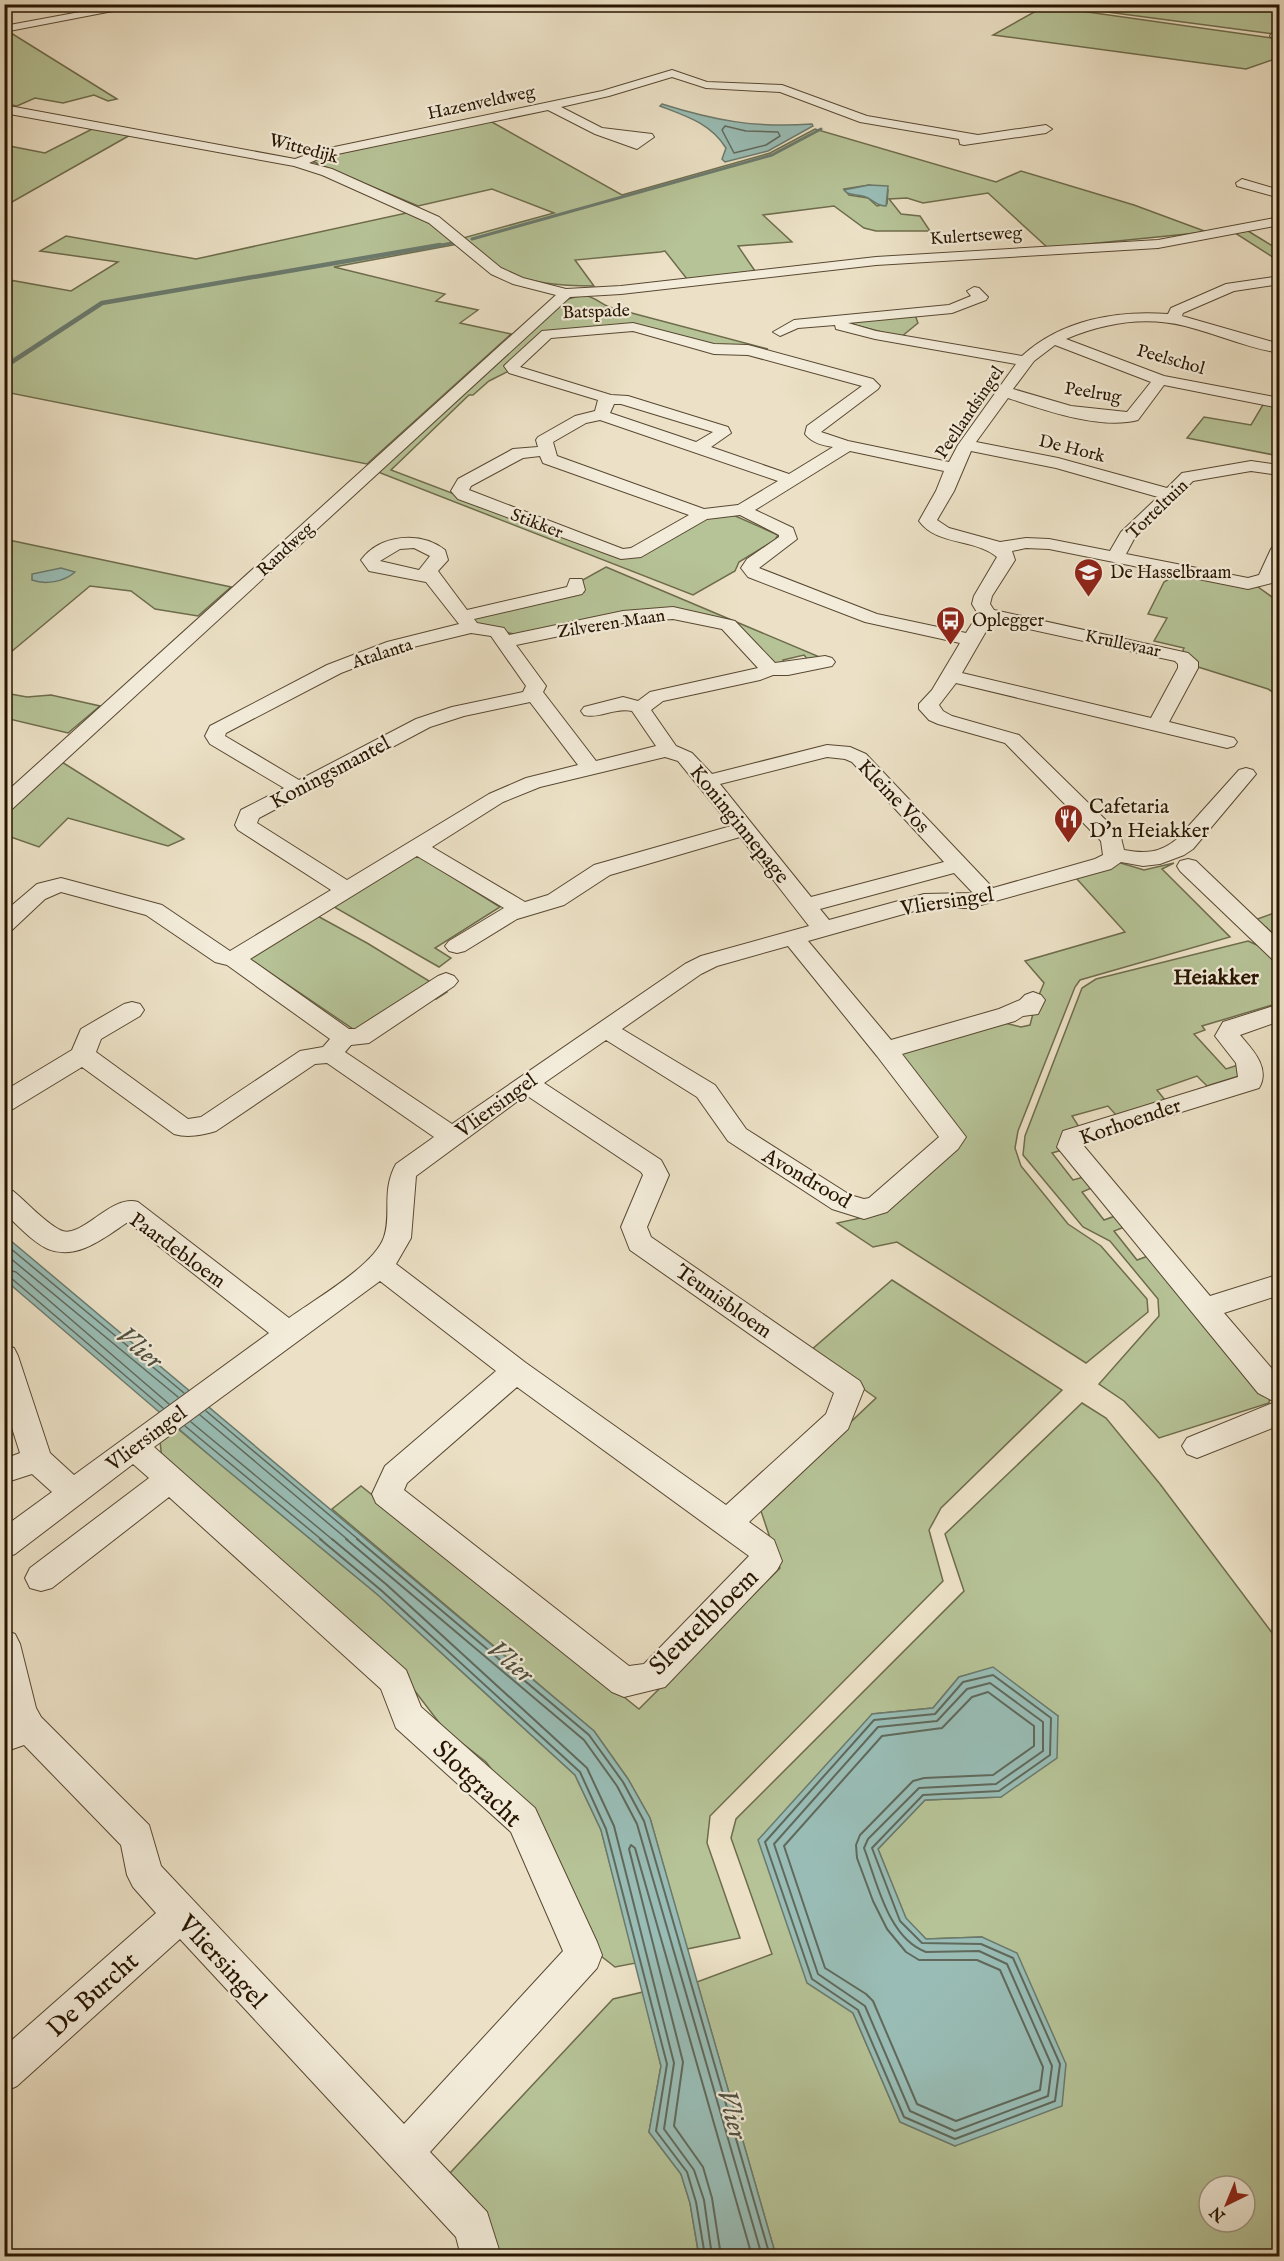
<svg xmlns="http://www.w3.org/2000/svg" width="1284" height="2261" viewBox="0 0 1284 2261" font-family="'IM FELL English',serif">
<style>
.green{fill:#b6c397;stroke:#6e6c4c;stroke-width:1.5;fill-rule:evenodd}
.water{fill:#99bdb6;stroke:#6b7a6d;stroke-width:1.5}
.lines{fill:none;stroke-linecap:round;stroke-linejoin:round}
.shore-far1{stroke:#60695b;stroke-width:1.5}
.shore{stroke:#60695b;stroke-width:2}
.stream-far1{stroke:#6b7a6d;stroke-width:3}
.stream{stroke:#6b7a6d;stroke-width:4.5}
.street-casing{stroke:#584832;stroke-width:2}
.street{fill:#f3ecda;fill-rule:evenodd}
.labels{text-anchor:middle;stroke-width:4.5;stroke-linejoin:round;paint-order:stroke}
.far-street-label{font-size:18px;fill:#271500;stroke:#f3ecda}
.far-poi-label{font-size:18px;fill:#271500;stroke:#f3ecda;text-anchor:start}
.street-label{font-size:21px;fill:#271500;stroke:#f3ecda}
.poi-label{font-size:21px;fill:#271500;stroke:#f3ecda;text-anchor:start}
.neighbourhood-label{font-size:22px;font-weight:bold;fill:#271500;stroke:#f3ecda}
.near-street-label{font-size:26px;fill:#271500;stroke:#f3ecda}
.near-water-label{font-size:27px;font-style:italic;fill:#4f5040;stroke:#f3ecda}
</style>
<rect width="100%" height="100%" fill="#ece1c6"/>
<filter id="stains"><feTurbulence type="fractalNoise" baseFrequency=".00333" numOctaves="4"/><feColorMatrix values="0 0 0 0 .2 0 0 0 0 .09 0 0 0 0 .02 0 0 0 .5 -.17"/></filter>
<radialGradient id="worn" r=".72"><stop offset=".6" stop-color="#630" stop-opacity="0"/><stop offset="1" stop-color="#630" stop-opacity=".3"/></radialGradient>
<g class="green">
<polygon points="1054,5 1279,5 1279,18 1273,34"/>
<polygon points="1045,6 1279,39 1279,61 1272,60 1246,69 993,35"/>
<polygon points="4,30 11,33 117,99 108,101 94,95 63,103 35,98 17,106 5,104"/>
<path d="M490,121L622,195L770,153L815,129L996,182L1021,171L1134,205L1207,232L1048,248L988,193L923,203L907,198L889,199L901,214L920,216L930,231H876L864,228L834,206L763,215L792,242L738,246L755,271L687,279L665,251L660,252L575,260L594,286C563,286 527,284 499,268C486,261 474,248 463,238L554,213L492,189L418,206L309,160ZM869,185L888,190L887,204L877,206L868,198L849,195L844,189Z"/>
<polygon points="96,127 132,134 5,206 4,145 45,153"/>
<polygon points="411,212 434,224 458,244 334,267 445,294 436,301 478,310 460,323 511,334 367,464 5,392 5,362 12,357 5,355 4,279 71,291 118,262 40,251 66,236 196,259"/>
<polygon points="1248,231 1279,250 1279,261 1235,233"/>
<path d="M583,295C593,296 600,303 609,307L768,349L717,347L639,326L552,332L509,371L489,381L473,395H469L391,470L615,555L707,515L731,514L778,535L775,540L739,562L735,571L693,595L378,472L563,303L568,299Z"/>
<polygon points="915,315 918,323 901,337 843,322"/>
<polygon points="1264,403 1279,406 1279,456 1187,438 1204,417 1251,425"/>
<polygon points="4,539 231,587 198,616 155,609 131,591 90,586 5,657"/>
<polygon points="606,567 822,658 809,661 804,655 783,660 787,666 774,664 730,622 668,609 523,636 476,626 467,616 584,592 579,582"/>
<polygon points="1175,572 1258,587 1279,602 1279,702 1276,694 1268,689 1195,666 1181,655 1184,648 1154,641 1167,618 1148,614 1164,582 1171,578"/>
<polygon points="5,693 27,697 51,695 100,706 68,733 5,718"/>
<polygon points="62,762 184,839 168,846 68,818 39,847 5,835 4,813"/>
<polygon points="414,853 500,907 435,948 451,958 439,967 329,904"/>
<polygon points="1114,861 1144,870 1174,863 1162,869 1230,937 1080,980 1075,987 1018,1131 1015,1148 1021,1166 1068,1224 1101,1246 1147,1299 1148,1312 1086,1363 897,1242 873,1247 837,1223 879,1214 960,1139 895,1055 1005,1023 1021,1027 1030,1025 1036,1002 1044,983 1025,961 1125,932 1076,878"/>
<polygon points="1277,912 1279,914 1279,940 1266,927 1260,928 1252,921"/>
<polygon points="312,913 367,943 447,992 436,999 423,991 356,1031 244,955"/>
<polygon points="1248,941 1266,949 1279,961 1279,1003 1202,1026 1205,1030 1194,1034 1226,1069 1238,1065 1239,1076 1207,1086 1197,1076 1157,1090 1165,1100 1116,1115 1108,1106 1072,1116 1079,1127 1062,1150 1052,1153 1073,1180 1087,1176 1094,1187 1082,1192 1104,1220 1118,1215 1127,1226 1114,1231 1137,1260 1151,1255 1270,1395 1269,1403 1159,1438 1124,1401 1099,1384 1159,1316 1158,1299 1110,1241 1083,1227 1023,1155 1025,1136 1082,988 1096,979"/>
<polygon points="892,1280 1062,1390 941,1508 929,1530 943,1581 710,1816 707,1843 740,1938 687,1949 650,1818 628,1779 594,1731 332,1509 361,1486 639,1709 780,1568 760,1508 876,1398 810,1351"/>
<path d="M1082,1403L1106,1418L1160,1484L1279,1642V2256H776L697,1982L772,1954L731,1838L736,1819L964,1591L945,1534ZM993,1668L1058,1716L1001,1797L925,1800L878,1849L906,1919L926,1939L982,1937L955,2146L900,2122L853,2013L872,1714L933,1708L959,1677ZM1209,2186H1245V2222H1209Z"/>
<polygon points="178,1429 378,1595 575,1775 601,1830 636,1963 615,1967 601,1956 520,1807 486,1762 444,1729 408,1682 162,1460 160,1441"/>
<path d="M643,1992L661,2066L649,2132L681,2174L690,2203L699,2256H496C495,2224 473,2195 450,2173L613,1999Z"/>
</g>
<g class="water">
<path d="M662,104C716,121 756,128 812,124L813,126L768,151L725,162L722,159L726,148C710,123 686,116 660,106Z"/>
<path d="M869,185L888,186L886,206C874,206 873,198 863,196C855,194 849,196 844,190Z"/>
<path d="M61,568L75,572C64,582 45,585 32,580V574Z"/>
<polygon points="4,1235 594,1731 628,1779 650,1818 776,2256 699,2256 690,2203 681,2174 649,2132 661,2066 601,1830 575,1775 378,1595 221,1465 5,1280"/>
<polygon points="993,1667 1058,1716 1057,1758 1001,1797 925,1800 878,1849 906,1918 926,1939 982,1937 1017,1953 1066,2064 1062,2106 955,2146 900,2122 853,2013 807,1983 758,1840 872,1714 933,1708 959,1677"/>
</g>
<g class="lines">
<g class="shore-far1">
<polygon points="725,126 746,131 778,132 780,136 766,145 734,153 722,130"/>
<polyline points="4,1243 184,1393"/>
<polyline points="4,1253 178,1397"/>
<polyline points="4,1269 16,1272 169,1404"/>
<polyline points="4,1276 11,1278 163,1408"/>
<polyline points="206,1411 359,1540"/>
<polyline points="200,1415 348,1540"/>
<polyline points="191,1422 333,1540"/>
<polyline points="185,1426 322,1540"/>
</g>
<g class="shore">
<polyline points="320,1539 382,1591 580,1772 606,1829 667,2064 656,2131 687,2172 696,2202 705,2256"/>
<polyline points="332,1539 387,1585 587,1768 614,1826 674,2063 664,2129 694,2170 704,2200 712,2256"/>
<polyline points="346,1539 584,1740 617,1786 637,1824 762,2256"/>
<polyline points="357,1539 589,1735 623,1782 644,1821 770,2256"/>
<polygon points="993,1675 1051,1718 1050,1755 999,1791 923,1795 872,1848 900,1921 922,1943 981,1944 1013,1958 1060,2064 1055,2101 955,2139 904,2117 858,2010 812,1979 765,1842 874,1720 935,1714 963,1682"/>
<path d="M990,1683L1043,1722V1751L996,1784L919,1788L868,1839L864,1848C877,1882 888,1938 926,1952L979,1951L1007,1964L1052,2066L1048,2096L955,2131L910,2111L865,2006L818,1974L774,1844L878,1727L937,1721L967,1689Z"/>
<polygon points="988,1692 1034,1726 1034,1746 993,1775 924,1778 913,1781 860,1835 856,1845 857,1858 873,1901 887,1929 906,1952 919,1960 977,1960 1000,1970 1043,2067 1040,2090 956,2121 917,2104 873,2001 866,1994 825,1968 784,1846 882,1736 942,1728 972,1697"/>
<polyline points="721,2256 712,2198 703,2167 674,2126 683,2062 629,1849 631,1845 635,1848 752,2256"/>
</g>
<g class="stream-far1">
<polyline points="472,239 772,155 821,129"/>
<polyline points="431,247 452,243"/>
</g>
<polyline class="stream" points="4,367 102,303 440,245"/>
<defs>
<g id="street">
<polygon points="123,4 149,4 4,32 4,26"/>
<polygon points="1280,26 1280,40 1272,38 1270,36 1276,27"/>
<polygon points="672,70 707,82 782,85 867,116 978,135 1046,125 1052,129 1046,133 964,145 960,144 959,139 860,122 780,92 706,88 672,77 609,96 561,107 602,128 652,134 654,137 637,149 595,134 548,110 323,157 309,163 332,169 439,217 501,268 523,278 566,289 621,286 876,257 1158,240 1280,217 1280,225 1158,248 876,265 621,294 570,297 11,810 4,812 4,794 556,295 513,284 491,274 429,223 322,175 294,166 4,113 4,105 295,159 320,150 602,91"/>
<polygon points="1242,179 1280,190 1280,198 1237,186 1236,183"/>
<path d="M1280,276V284L1234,291L1183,313L1182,316L1280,344V353C1247,348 1217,334 1185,326C1145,316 1104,323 1066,339L1164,376L1280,398V408L1164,385L1138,420C1100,430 1044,410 1008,398L976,442L1058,458L1167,488L1182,473L1188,472L1251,461L1280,465V475L1251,471L1193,481L1134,539L1126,554L1248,578L1259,575L1271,549L1274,545L1280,544V569L1272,583L1248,589L1049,549L1026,548L1012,551L1015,560L992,596L990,604L994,610L1188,653L1198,662V668L1169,722L1234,738L1237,742L1234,746L1227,748L956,683L939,705L943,711L952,716L1019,735L1120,834L1124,850C1146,854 1160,853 1177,839L1239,770L1246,768L1253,770L1256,774L1193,849L1184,855L1160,864L1143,866L1121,862L1111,869L970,908H925L808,941L891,1040L999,1009L1020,1000L1025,995L1033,992L1041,995L1045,1000L1038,1014L1023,1016L1015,1021L902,1054L966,1137L958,1149L887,1212L864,1219L832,1209L728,1141L697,1097L606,1040L544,1083L661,1160L669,1175L647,1227L651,1237L860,1381L864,1389L848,1429L749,1522L774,1540L782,1561L777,1570L665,1687L624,1697L612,1692L376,1503L372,1494L385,1466L496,1371L380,1281L154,1447L406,1670L421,1707L535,1808L597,1942L602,1955L597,1968L430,2152L487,2212L501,2256H461L456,2237L180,1939L17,2086L4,2092V2047L156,1913L133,1887L127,1875L121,1845L24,1745L4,1752V1722L8,1720L4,1712V1630L15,1634L20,1644L36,1708L41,1717L149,1825L161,1866L404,2124L563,1951L511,1832L396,1728L381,1689L169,1497L52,1588L41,1591L30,1588L25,1578L30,1568L149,1478L133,1464L15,1554L4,1558V1527L52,1492L32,1474L4,1483V1459L20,1453L4,1403V1345L14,1348L18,1356L50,1453L74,1475L269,1333L128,1222C105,1237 77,1261 48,1249C32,1242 17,1224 4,1213V1189L13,1191C28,1203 43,1221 60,1230C81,1241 110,1194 138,1202L289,1318C314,1300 375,1265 384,1237C392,1214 381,1191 396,1164L434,1137L327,1063L315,1064L216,1131C202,1135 188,1138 174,1134L82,1067L13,1109L4,1111V1091L72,1050L81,1029L124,1004L132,1002L140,1004L144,1010L140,1016L101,1039L96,1052L188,1119L201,1117L300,1051L323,1047L330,1039L227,965L215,962L146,915L61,892L45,899L12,930L4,932V912L37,884L61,878L162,905L230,951L331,890L238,830L235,825L241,810L284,788L210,744L205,736L210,726L327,665L387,642L459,624L426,582L369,571L361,560C380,534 421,531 445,550L448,560L438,571L467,610L567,587L570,579H582L585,590L582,594L474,619L477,623L504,628L509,635L623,611L673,607L735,621L775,663L825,656L832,658L835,662L832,666L788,675H773L760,680L663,701L651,710L676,746L692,753L712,774L827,745L850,747L866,754L993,888L1095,859L1103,855L1101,841L1005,743L938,724L929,720L919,709V704L932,690L960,643L865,622L748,577L741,568L747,559L779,537V535L740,515L707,519L641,557L621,559L458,499L451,491L458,479L513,449L538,447L536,440L538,437L575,416L595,411L598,400L509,373L504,366L507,363L542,331L633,323L714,344L748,345L873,379L880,386L878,389L821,432L848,441L949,462L958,445L1016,364L875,339L836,329L835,325L798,328L780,336L773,332L794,320L949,305L971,296L967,291L974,287L979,288L988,297L986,300L952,313L848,323L876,331L1022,356C1061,320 1117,310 1168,314L1171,308L1226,284ZM633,331L714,354L748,355L862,386L807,426L805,434C812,443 822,445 833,447L789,474L711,447L731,433L728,427L628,396L611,395L520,367L551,338ZM1055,345L1151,382L1127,412L1071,406L1013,389L1034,361ZM614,404H621L713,432L696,442L610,413ZM600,420L778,481L738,505L704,509L557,456L553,442L586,423ZM850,451L944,471L936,491L919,521C937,546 974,538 997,557L974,596L972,604L978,614L966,633L877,614L759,568L797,539L793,528L755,510ZM971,451L1056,468L1158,497L1121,532L1110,551L1049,539L1026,538L1000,542L949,528L937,520L954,491ZM540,456L543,463L689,515L631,548L623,549L469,490L471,486L523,458ZM414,548L430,556L419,570L380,561L400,549ZM673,619L722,629L758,668L650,692L638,701L623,697L584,707L581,711L584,715C600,719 615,707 632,711L656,746L596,761L543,692L546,686L516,645L623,623ZM992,621L1175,661L1178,664V668L1151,718L962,673ZM471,633L491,636L526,686L523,692L452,707L416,719L299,780L225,736L226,733L341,673L401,650ZM530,702L578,765L526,778L489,794L347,880L257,823L259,818L430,727L464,716ZM665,757L678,761L731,826L594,865L548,895L525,902L432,847L503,802L540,787ZM827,757L845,759L852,762L944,862L811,897L720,784ZM740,837L809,926L701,956L685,964L452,1124L345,1052L351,1045L369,1043L454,986L458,981L454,976L446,973L438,976L355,1029H349L250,959L417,856L504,908L449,941L445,946L449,951L457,953L465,951L517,919L564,905L610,875ZM954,873L973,893L924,894L829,920L820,909ZM788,946L877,1056L939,1137L869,1198L864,1199L850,1195L746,1129L715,1085L622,1029L701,974L717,966ZM526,1095L641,1172L643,1175L621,1227L630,1250L834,1393L826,1414L726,1505L526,1363L396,1264L411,1238L416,1176ZM517,1387L749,1556L644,1664L629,1666L404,1490L407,1483Z"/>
<polygon points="1188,859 1196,861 1280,941 1280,961 1272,959 1180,871 1177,866 1180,861"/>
<path d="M1280,1004V1021L1240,1035C1252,1049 1271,1068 1259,1088L1084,1142L1083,1145L1210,1296L1280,1274V1295L1224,1313L1280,1378V1425L1197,1458L1187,1454L1182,1446L1187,1438L1275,1402L1258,1393L1057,1147L1063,1131L1238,1077L1236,1063L1215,1036L1223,1022Z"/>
</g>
</defs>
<use href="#street" class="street-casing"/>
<use href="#street" class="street"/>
</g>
<defs>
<symbol id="school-pin" viewBox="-11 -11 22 30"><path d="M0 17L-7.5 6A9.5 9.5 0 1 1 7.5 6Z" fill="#8f2418" stroke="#f3ecda"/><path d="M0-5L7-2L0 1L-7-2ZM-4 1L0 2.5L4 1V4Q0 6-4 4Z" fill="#fff"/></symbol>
<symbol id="bus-pin" viewBox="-11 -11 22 30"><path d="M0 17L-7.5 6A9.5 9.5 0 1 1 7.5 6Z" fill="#8f2418" stroke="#f3ecda"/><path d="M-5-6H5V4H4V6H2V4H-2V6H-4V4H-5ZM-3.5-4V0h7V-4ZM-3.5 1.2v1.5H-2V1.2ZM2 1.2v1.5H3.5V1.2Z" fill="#fff"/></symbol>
<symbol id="restaurant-pin" viewBox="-11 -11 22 30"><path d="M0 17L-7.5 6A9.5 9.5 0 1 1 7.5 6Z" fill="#8f2418" stroke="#f3ecda"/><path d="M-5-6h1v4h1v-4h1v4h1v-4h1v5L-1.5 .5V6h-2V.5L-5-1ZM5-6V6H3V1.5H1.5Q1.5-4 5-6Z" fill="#fff"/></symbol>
</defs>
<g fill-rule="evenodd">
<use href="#school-pin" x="1072" y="556" width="33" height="45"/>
<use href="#bus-pin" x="934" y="604" width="33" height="45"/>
<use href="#restaurant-pin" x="1052" y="802" width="33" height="45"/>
</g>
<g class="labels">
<g class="far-street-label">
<text transform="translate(481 102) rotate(-12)" y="6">Hazenveldweg</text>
<text transform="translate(304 148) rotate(15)" y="6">Wittedijk</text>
<text transform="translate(976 235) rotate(-4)" y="6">Kulertseweg</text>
<text transform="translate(596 311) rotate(-2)" y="6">Batspade</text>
<text transform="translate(1171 359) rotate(16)" y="6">Peelschol</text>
<text transform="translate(1093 392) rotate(9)" y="6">Peelrug</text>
<text transform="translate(969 412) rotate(-56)" y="6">Peellandsingel</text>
<text transform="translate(1072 448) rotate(14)" y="6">De Hork</text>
<text transform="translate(1157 509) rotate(-44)" y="6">Torteltuin</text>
<text transform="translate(537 523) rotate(21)" y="6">Stikker</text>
<text transform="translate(285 549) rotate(-43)" y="6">Randweg</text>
<text transform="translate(611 623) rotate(-9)" y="6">Zilveren Maan</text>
<text transform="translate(1123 643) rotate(12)" y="6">Krullevaar</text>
<text transform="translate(382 653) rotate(-18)" y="6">Atalanta</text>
</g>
<g class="far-poi-label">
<text x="1110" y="578">De Hasselbraam</text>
<text x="972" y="626">Oplegger</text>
</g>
<g class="street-label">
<text transform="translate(330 772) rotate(-28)" y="7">Koningsmantel</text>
<text transform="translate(894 796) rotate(46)" y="7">Kleine Vos</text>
<text transform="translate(740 824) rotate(51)" y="7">Koninginnepage</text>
<text transform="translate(947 901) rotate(-9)" y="7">Vliersingel</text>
<text transform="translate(496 1105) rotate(-36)" y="7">Vliersingel</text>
<text transform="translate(1130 1121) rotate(-19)" y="7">Korhoender</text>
<text transform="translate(807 1178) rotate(30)" y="7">Avondrood</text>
<text transform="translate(178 1250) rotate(36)" y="7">Paardebloem</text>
<text transform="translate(724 1301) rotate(35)" y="7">Teunisbloem</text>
<text transform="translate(146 1438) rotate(-37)" y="7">Vliersingel</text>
</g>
<g class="poi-label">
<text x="1089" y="813">Cafetaria<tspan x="1089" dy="24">D'n Heiakker</tspan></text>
</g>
<g class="neighbourhood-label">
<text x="1216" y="984">Heiakker</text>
</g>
<g class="near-street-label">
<text transform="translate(703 1621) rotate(-44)" y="9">Sleutelbloem</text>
<text transform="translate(478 1783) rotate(44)" y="9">Slotgracht</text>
<text transform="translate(223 1961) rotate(47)" y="9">Vliersingel</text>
<text transform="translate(92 1994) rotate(-42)" y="9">De Burcht</text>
</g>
<g class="near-water-label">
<text transform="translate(140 1347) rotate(40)" y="9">Vlier</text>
<text transform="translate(511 1661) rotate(40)" y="9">Vlier</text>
<text transform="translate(733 2114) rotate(75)" y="9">Vlier</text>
</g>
</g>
<rect width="1284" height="2261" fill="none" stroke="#ece1c6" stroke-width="24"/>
<rect x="6" y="6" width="1272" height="2249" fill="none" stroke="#271500" stroke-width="3"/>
<rect x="12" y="12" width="1260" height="2237" fill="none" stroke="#271500" stroke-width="1.5"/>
<g transform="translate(1227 2204) rotate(223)"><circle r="28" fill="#f3ecda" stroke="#a19683" stroke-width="1.5"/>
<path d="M0-4.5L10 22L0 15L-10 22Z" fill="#8f2418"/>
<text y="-9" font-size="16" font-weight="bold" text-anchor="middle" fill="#271500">N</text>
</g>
<rect width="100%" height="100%" filter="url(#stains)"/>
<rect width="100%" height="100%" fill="url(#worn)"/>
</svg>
